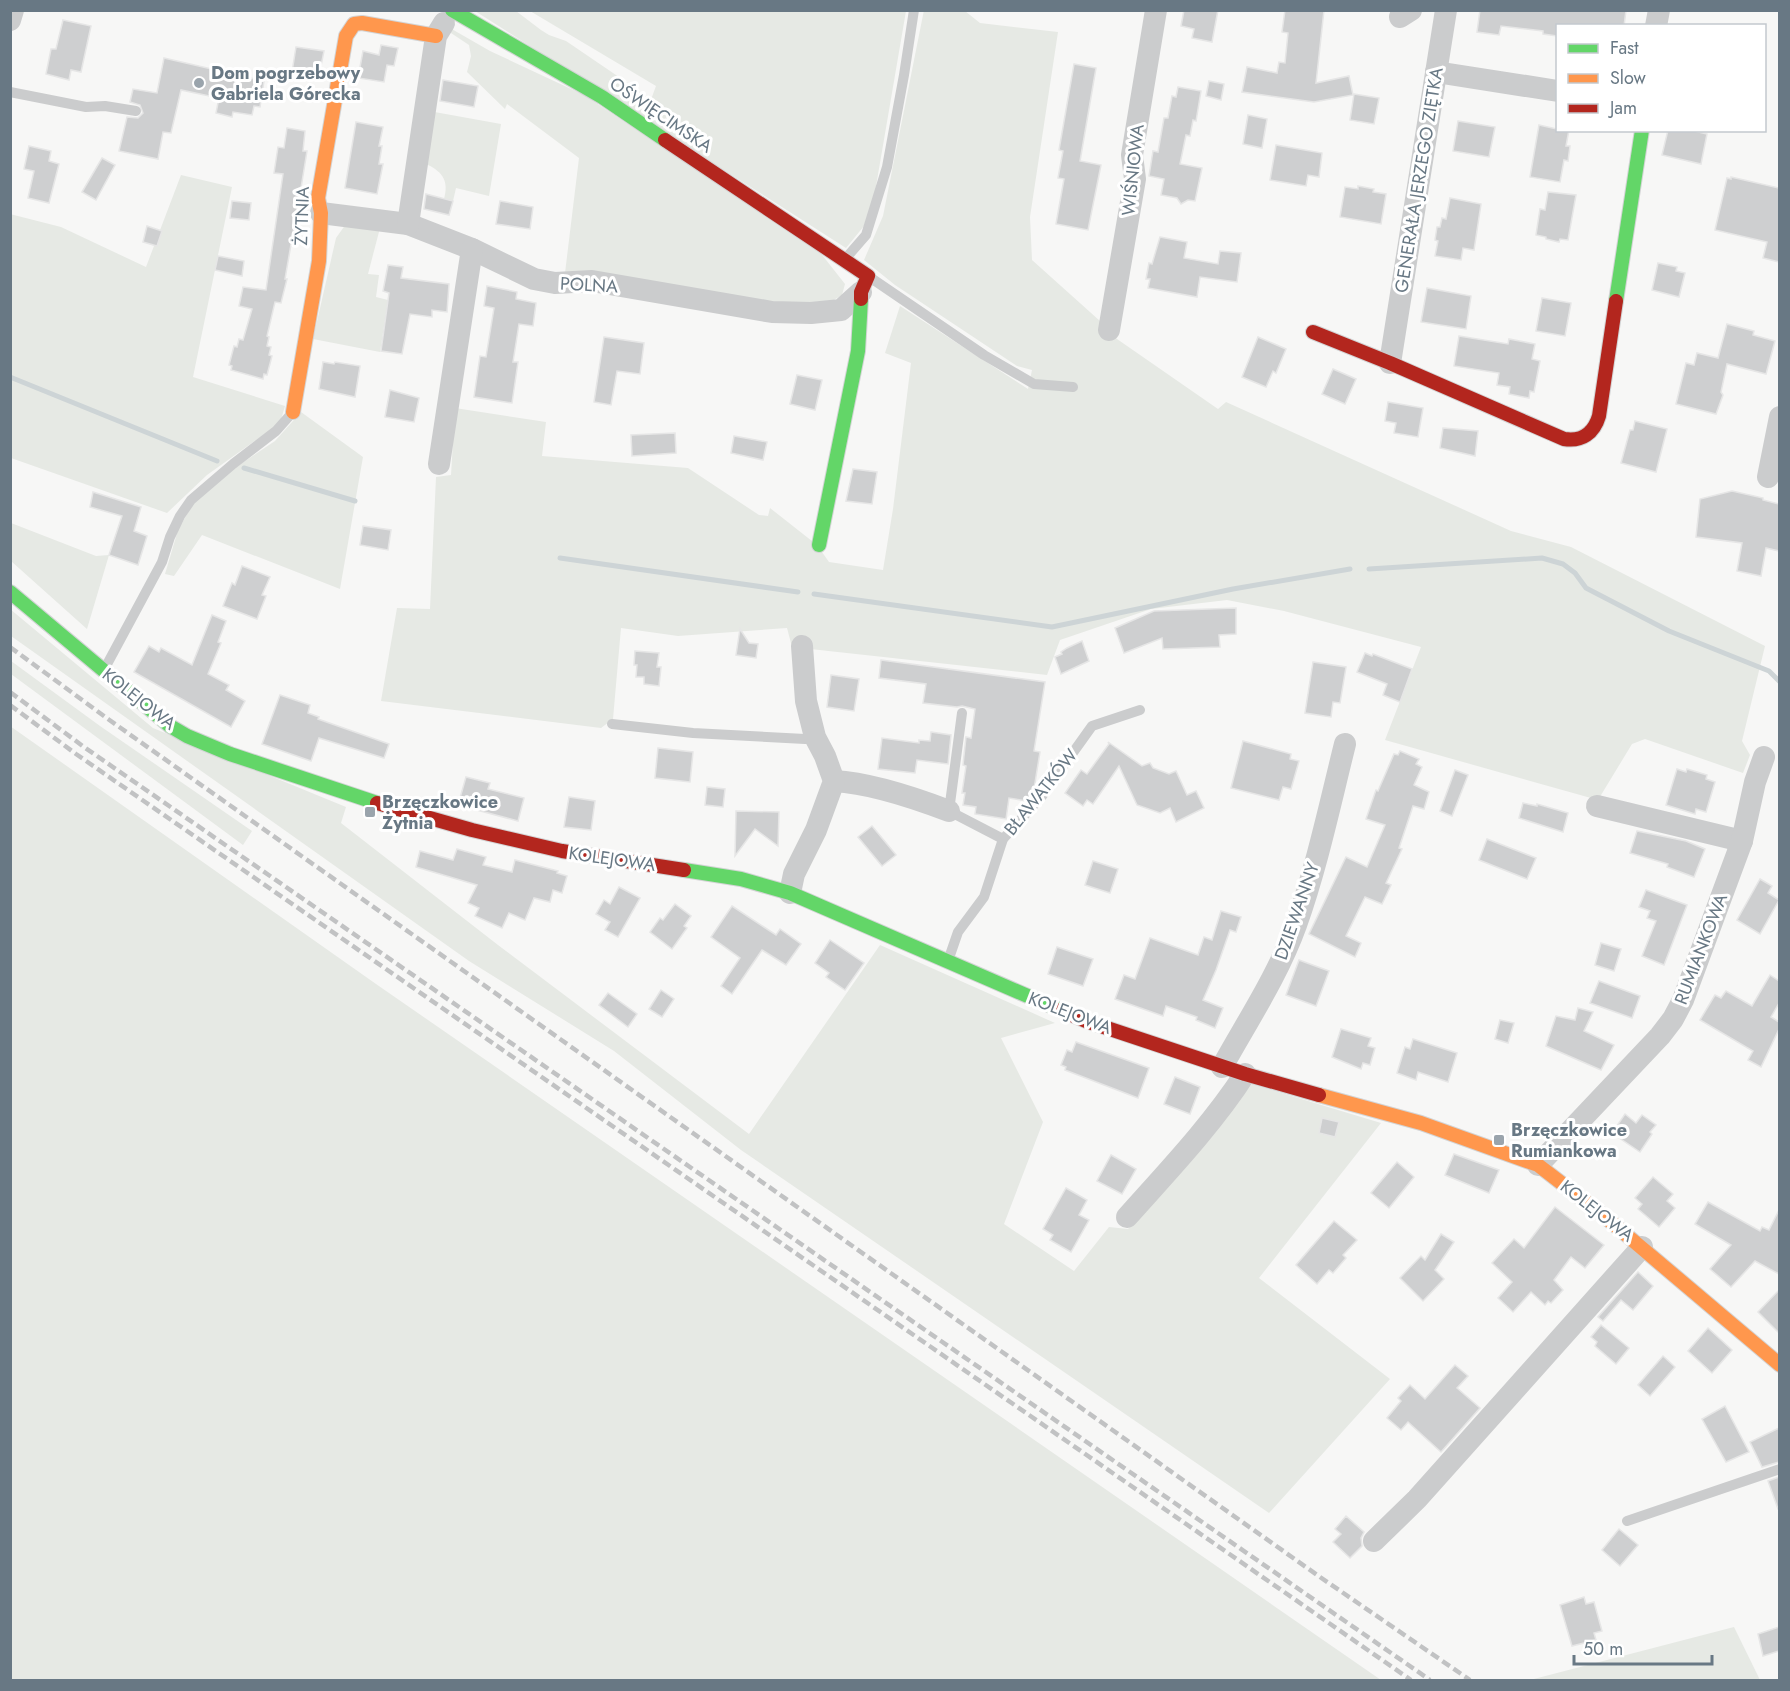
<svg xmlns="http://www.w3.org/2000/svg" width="1790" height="1691" viewBox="0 0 1790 1691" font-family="Jost,sans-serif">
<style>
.green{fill:#e6e9e4}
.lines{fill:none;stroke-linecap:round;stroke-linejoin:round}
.stream{stroke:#cdd4d6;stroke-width:5}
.building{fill:#cecfd0;stroke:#e6e6e6;stroke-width:1.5}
.fast-casing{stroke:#d3d4d5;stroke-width:16}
.slow-casing{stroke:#d3d4d5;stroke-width:16}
.jam-casing{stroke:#d3d4d5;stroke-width:16}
.lane{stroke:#cbcccd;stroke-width:10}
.street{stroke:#cbcccd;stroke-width:22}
.fast{stroke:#63d668;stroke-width:14}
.slow{stroke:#ff974d;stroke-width:14}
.jam{stroke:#b3261e;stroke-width:14}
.rail{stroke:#c1c2c3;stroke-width:4.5;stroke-dasharray:9 4.5;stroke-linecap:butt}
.poi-dot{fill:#9aa4ac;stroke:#fff;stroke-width:2}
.labels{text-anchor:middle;stroke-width:6;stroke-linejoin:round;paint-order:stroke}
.poi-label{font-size:18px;font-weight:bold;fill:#687884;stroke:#fff;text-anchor:start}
.street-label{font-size:18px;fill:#687884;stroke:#fff}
</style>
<rect width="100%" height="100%" fill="#f7f7f6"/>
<g class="green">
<polygon points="924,10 965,11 980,23 1058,32 1030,217 1032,260 1100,321 1117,339 1218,409 1226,402 1511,531 1571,547 1765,646 1742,741 1750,755 1743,773 1645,739 1632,744 1598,800 1385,740 1421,647 1284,611 1227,600 1151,609 1060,640 1047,675 792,647 787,628 678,636 621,628 613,719 601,728 381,701 397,608 430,609 436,477 451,475 455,408 546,422 542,456 688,468 759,515 768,516 770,508 817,545 829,562 883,570 893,509 911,363 885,353 900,306 1028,389 1032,370 1017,366 895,285 864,260 883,216"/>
<polygon points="475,11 516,11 541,30 549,35 566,41 638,90 646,97 649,105 656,86 530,11 906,11 875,192 864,226 846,248"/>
<polygon points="450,28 490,51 584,95 819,251 845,284 842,295 829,303 771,304 565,273 579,158 507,104 505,109 467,72 471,56 469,45 451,33"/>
<path d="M429,111L501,124L489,196L456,188L453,201L444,199C449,182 443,172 428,165Z"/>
<polygon points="181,175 232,187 193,377 285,406 280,423 207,475 167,513 11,458 10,214 61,227 146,267"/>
<polygon points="346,224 380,228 368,274 379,275 376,297 388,300 380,352 313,339 336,238"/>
<polygon points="301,412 363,457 340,589 202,535 174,576 165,574 178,530 194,502 233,469 275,441"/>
<polygon points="11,523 96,556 109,555 87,629 11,561"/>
<polygon points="10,609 153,728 346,807 341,823 498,945 749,1134 880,945 1055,1023 1001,1038 1043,1122 1004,1224 1074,1271 1109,1227 1128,1229 1252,1084 1381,1123 1259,1278 1390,1379 1269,1513 741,1150 614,1051 469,961 11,636"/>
<polygon points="11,661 100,726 252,831 243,845 11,674"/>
<polygon points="10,726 376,984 1381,1680 11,1680"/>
<polygon points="1734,1627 1760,1680 1530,1680"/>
</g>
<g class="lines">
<g class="stream">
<polyline points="10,377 217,461"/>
<polyline points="244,468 355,501"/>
<polyline points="560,558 798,592"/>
<polyline points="1369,569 1542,558 1563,564 1575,573 1586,588 1669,631 1769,671 1780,682"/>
<polyline points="814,594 1052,627 1233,589 1350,569"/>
</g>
</g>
<g class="building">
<polygon points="1184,10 1218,10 1212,42 1192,38 1194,29 1181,26"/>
<polygon points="1285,10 1324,10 1316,83 1349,76 1353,95 1314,102 1242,92 1247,67 1277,73 1279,62 1285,63 1288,33 1282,32"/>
<polygon points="1480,10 1626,10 1624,26 1557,26 1557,36 1543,34 1543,31 1501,26 1499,35 1477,32"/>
<polygon points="63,20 91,26 81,72 71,70 69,80 46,74 51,49 56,49"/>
<polygon points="381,45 398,48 394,66 387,65 384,82 358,78 363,51 379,55"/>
<polygon points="296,47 324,51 319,76 292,72"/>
<polygon points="164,58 264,81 260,107 254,106 252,115 233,112 232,117 216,113 219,98 181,90 171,133 163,132 158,159 119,151 127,117 138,118 143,113 140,105 130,102 133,89 157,93"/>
<polygon points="1074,64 1096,68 1080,161 1101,165 1088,230 1056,224 1064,179 1058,178 1063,151 1059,150"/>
<polygon points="443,80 478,86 474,107 440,101"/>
<polygon points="1209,81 1224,84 1221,100 1206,96"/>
<polygon points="1178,87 1201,91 1196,121 1193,120 1190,136 1186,135 1180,164 1202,168 1195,201 1188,200 1181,204 1177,198 1161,195 1164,179 1149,176 1153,151 1158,152 1164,118 1168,118 1172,96 1176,97"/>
<polygon points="1354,94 1379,98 1374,124 1350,120"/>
<polygon points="1248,115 1267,119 1262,148 1243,144"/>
<polygon points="1458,121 1495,127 1489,157 1453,151"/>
<polygon points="356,122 383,127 379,146 382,146 379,164 383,164 377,194 345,188"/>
<polygon points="1539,125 1557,129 1557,130 1569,130 1566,146 1570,146 1568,161 1564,160 1560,182 1530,177"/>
<polygon points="287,128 305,131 303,151 307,151 301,188 301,205 298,204 285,279 287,279 281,303 275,302 267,336 269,337 267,346 271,347 269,355 272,356 267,375 264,374 263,379 231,370 232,366 229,365 234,346 237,347 239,339 243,340 252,309 239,306 243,287 266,290 283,174 274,173 278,147 284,148"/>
<polygon points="1668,130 1690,130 1707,134 1701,164 1662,155"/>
<polygon points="1276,145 1322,153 1319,177 1308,175 1306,186 1270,180"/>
<polygon points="29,146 51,151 49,161 59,164 49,203 28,198 34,171 24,169"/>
<polygon points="102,158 115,165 96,200 82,192"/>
<polygon points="1731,177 1779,188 1779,262 1763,258 1767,242 1715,230 1727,178 1731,179"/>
<polygon points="1358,186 1374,189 1373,192 1386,194 1381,224 1340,217 1345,187 1358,189"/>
<polygon points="1548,192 1576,195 1568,240 1560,239 1559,242 1546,239 1546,237 1536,235 1540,209 1545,210"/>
<polygon points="426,194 453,201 449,215 424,209"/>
<polygon points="1450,198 1481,204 1474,250 1463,248 1461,260 1435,256 1438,241 1435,240 1437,227 1440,227 1442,218 1446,219"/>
<polygon points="232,201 251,203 249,220 230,218"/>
<polygon points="500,201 533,207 530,229 496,224"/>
<polygon points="147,226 162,231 157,246 143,242"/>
<polygon points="1160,237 1187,242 1184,258 1218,264 1220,251 1241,253 1237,282 1200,277 1197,297 1148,288 1150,279 1146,279 1149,263 1152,264"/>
<polygon points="218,256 244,261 242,276 215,270"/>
<polygon points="1658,263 1677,267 1676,271 1685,273 1679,297 1652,290"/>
<polygon points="388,265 403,267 401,278 449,284 447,312 432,310 432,317 410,314 402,354 381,351 389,293 383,291"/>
<polygon points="487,286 517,292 516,299 536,303 533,326 519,324 513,362 518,362 512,403 474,397 480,356 486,357 494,308 484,306"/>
<polygon points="1427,288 1471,296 1466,329 1421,322"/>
<polygon points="1542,298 1571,303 1565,336 1536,331"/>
<polygon points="1727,324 1754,331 1753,335 1775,341 1766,374 1727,364 1721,392 1723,395 1716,414 1676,404 1686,363 1694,365 1697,353 1718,358"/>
<polygon points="1459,336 1508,344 1509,339 1535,344 1532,359 1540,361 1534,392 1530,391 1529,398 1509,394 1510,387 1497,385 1499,373 1454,366"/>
<polygon points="604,337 644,343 640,374 617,371 611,405 594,402"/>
<polygon points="1258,337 1286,349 1276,373 1273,371 1266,387 1242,377"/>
<polygon points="323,362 334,364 335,362 360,366 355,397 319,389"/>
<polygon points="1333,369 1356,379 1345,404 1322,394"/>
<polygon points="797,375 822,380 815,410 790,404"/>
<polygon points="390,390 419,398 414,422 385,417"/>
<polygon points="1388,402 1423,408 1418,437 1394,433 1396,423 1385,421"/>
<polygon points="1635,421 1667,429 1656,472 1621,463 1630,430 1633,430"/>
<polygon points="1443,428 1478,431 1475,456 1440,448"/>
<polygon points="675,433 676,453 632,456 631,435"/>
<polygon points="734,436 767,442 763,460 731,453"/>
<polygon points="853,469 877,472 872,504 846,501"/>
<polygon points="1732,491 1763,498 1763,500 1779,504 1779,551 1766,548 1761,576 1737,571 1742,543 1696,537 1700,499"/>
<polygon points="93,492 141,507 134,531 147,536 138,565 109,555 122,516 90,507"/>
<polygon points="363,526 391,530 388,550 360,545"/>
<polygon points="242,566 270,577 262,595 266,596 257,619 223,606 232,583 235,585"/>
<polygon points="1236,608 1236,634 1219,635 1220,647 1163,649 1162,638 1124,653 1115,628 1154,611"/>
<polygon points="212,615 226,621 218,642 221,643 208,674 229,685 226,690 245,701 231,727 134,672 149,646 159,652 161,648 192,665"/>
<polygon points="740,629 749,643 758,644 756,658 736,655"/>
<polygon points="1082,641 1089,661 1061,674 1055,657 1062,654 1061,652 1067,648"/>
<polygon points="635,651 659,653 657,667 661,667 659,686 644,684 644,677 636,677 637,665 634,665"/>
<polygon points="1365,653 1372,656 1373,654 1412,669 1400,702 1383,695 1387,684 1357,672"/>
<polygon points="881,660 1045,682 1034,751 1040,752 1033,795 1027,801 1009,798 1006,819 975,814 976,807 963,805 965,793 962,793 966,766 963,765 966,737 971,738 975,709 962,706 957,707 923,703 926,684 879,678"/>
<polygon points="1313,662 1346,667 1340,703 1333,702 1331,717 1305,713"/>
<polygon points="831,675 859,679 854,711 827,707"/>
<polygon points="280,695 310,705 308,713 319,717 318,719 389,744 384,758 319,738 311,761 262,744"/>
<polygon points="931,732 951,735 948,764 917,760 915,773 878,769 882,738 919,743 919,740 930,741"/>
<polygon points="1243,741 1291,754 1290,759 1299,761 1291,789 1283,787 1279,800 1231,788"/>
<polygon points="1108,742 1142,766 1150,763 1153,768 1169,774 1176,771 1187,795 1196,791 1204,808 1176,822 1170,808 1160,813 1137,805 1119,766 1093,804 1087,800 1083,806 1065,793 1081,770 1087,774 1109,744"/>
<polygon points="658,748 693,752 690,782 655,778"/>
<polygon points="1400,751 1419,759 1416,764 1422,767 1414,785 1429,792 1424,809 1413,806 1399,848 1402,849 1386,883 1391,885 1382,904 1365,897 1346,936 1361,943 1355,957 1309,934 1346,857 1367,867 1385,825 1366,819 1376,790 1378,791 1394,754 1398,755"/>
<polygon points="1677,769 1686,772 1687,769 1707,775 1706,779 1715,782 1706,812 1696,809 1695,814 1666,805"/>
<polygon points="1455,770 1468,775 1452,816 1440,811"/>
<polygon points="466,777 490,783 488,789 524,798 518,821 458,805"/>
<polygon points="707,787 725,789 723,807 705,805"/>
<polygon points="569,797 595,801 591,830 564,827"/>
<polygon points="1523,803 1537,806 1537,804 1568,813 1563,832 1519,818"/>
<polygon points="736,811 779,812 778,846 755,829 735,856"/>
<polygon points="872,826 896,855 882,866 858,837"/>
<polygon points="1637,831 1686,841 1705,849 1694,877 1667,867 1668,864 1630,853"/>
<polygon points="1487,839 1536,858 1527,879 1479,860"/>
<polygon points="457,849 486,857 483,865 512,872 515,860 558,871 557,873 567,876 562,893 553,890 550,902 534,898 525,920 509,913 502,928 475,916 479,908 468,903 477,885 416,867 420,851 453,860"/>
<polygon points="1093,861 1118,869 1110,893 1085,885"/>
<polygon points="1760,879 1772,886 1768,893 1779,900 1760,934 1737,920"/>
<polygon points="619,887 640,898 618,937 605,930 610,922 596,914 604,900 610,904"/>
<polygon points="1646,890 1687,905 1664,965 1642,956 1656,921 1647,918 1650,911 1639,907"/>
<polygon points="675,904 691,916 684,926 687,928 672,949 650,932 660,918 663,920"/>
<polygon points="732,906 776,935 780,929 801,944 786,965 762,950 732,994 721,986 740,958 711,937"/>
<polygon points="1221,911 1241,917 1236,932 1230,930 1216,970 1203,1000 1223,1008 1215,1028 1196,1020 1197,1017 1166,1006 1163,1016 1115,999 1124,975 1135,979 1150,938 1198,955 1204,937 1212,940"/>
<polygon points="830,940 864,963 845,990 826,977 829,973 815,963"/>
<polygon points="1601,943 1621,949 1614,971 1595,965"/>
<polygon points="1057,947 1093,959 1083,986 1048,974"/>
<polygon points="1299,960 1329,971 1316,1006 1286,995"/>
<polygon points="1770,975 1779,981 1779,1003 1771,1017 1779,1022 1779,1029 1761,1067 1748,1060 1753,1051 1700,1020 1715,995 1721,998 1726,991 1752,1006"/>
<polygon points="1599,981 1640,996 1632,1018 1590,1003"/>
<polygon points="661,990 674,999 662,1017 649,1009"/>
<polygon points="608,993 637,1014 628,1027 599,1005"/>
<polygon points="1578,1008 1593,1012 1584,1031 1614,1045 1601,1070 1546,1046 1556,1016 1575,1020"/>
<polygon points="1500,1020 1514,1023 1508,1043 1495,1039"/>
<polygon points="1341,1029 1371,1038 1368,1046 1375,1048 1370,1065 1363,1063 1361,1069 1332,1057"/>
<polygon points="1413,1039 1457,1053 1448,1082 1418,1072 1416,1080 1397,1073 1405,1047 1410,1049"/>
<polygon points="1076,1042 1149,1068 1138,1098 1065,1070 1066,1067 1061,1065 1067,1050 1072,1052"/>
<polygon points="1175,1077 1200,1087 1190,1114 1164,1104"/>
<polygon points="1625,1114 1636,1123 1642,1115 1656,1125 1650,1132 1652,1134 1640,1152 1612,1133"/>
<polygon points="1322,1118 1339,1122 1335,1137 1319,1133"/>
<polygon points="1454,1154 1499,1170 1489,1193 1445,1175"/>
<polygon points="1111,1155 1136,1169 1122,1194 1097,1181"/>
<polygon points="1397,1162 1414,1177 1389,1208 1371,1193"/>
<polygon points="1653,1177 1673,1194 1667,1201 1675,1208 1659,1227 1638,1209 1642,1204 1635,1198"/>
<polygon points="1066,1188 1087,1200 1079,1215 1089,1220 1071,1252 1050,1240 1053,1235 1043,1229"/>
<polygon points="1708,1202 1760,1231 1762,1227 1769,1230 1779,1210 1779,1274 1755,1261 1731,1287 1710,1269 1731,1245 1695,1224"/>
<polygon points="1555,1207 1604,1245 1585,1268 1571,1257 1554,1280 1563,1290 1551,1303 1548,1301 1545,1305 1531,1292 1513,1312 1498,1298 1512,1282 1492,1263 1514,1239 1524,1248"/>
<polygon points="1334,1221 1357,1240 1343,1255 1346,1258 1333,1273 1329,1270 1317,1284 1296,1265"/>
<polygon points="1441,1234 1454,1242 1435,1270 1444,1279 1423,1301 1400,1278 1421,1256 1425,1260"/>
<polygon points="1638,1272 1653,1286 1633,1310 1621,1300 1603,1321 1598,1317"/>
<polygon points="1779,1290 1779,1333 1758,1312"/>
<polygon points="1601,1325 1629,1348 1616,1364 1595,1346 1597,1342 1591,1337"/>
<polygon points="1708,1328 1732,1350 1712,1373 1688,1351"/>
<polygon points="1663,1356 1675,1367 1650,1396 1638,1385"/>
<polygon points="1455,1365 1468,1376 1457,1388 1480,1408 1441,1452 1408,1422 1401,1430 1387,1418 1401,1401 1398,1398 1410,1385 1425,1399"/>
<polygon points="1725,1406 1749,1452 1726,1462 1702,1419"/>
<polygon points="1779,1428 1779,1462 1762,1467 1750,1442"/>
<polygon points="1779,1477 1779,1509 1778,1509 1768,1481"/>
<polygon points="1346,1516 1364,1532 1361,1538 1362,1546 1350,1558 1333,1542 1341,1534 1335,1529"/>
<polygon points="1619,1529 1638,1545 1620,1566 1602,1550"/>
<polygon points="1584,1597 1586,1604 1594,1602 1602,1631 1594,1633 1596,1640 1572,1646 1560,1605"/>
<polygon points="1779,1627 1779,1651 1763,1656 1758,1634"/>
</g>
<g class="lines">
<defs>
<g id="fast">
<polyline points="452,10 602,97 665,140"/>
<polyline points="1616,301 1642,130"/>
<polyline points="819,545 858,351 861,299"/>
<polyline points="10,592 170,726 187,736 230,754 377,803"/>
<polyline points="684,870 741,879 790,893 1060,1010"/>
</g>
<g id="slow">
<polyline points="293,412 319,261 321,213 318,198 346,36 354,24 362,23 436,36"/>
<polyline points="1319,1095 1421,1123 1538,1165 1604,1216 1780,1365"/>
</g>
<g id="jam">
<polyline points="665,140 868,276 861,292 861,299"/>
<path d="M1313,332L1390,363L1564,439C1582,442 1594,433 1599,416L1616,301"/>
<polyline points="377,803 472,830 562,851 684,870"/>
<polyline points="1060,1010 1086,1021 1245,1074 1319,1095"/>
</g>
</defs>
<use href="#fast" class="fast-casing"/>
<use href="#slow" class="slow-casing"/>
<use href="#jam" class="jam-casing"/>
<g class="lane">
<polyline points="10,92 86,107 105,106 136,111"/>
<polyline points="846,258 866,235 887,167 904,75 914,10"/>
<polyline points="871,278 984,355 1034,384 1073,387"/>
<polyline points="105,668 162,562 170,537 180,516 191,500 233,464 276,431 292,413"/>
<polyline points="962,713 949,811 1003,839"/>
<polyline points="612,724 693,733 805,739 815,737"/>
<polyline points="949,958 958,932 984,897 1003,839 1042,796 1092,726 1140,710"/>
<polyline points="1627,1521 1780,1469"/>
</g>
<g class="street">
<polyline points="1400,17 1411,10"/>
<polyline points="10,20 13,10"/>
<polyline points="1656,26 1659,10"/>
<polyline points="1436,72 1558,91"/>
<polyline points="321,213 408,224 472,249 534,279 555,283 592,281 772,312 811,313 841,310 861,292"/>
<polyline points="408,224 436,36 444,23"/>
<polyline points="1109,330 1135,179 1132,155 1156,10"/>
<polyline points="1390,363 1446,10"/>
<polyline points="439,464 472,249"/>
<polyline points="1768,477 1780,417"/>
<path d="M834,781C871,783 915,798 949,811"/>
<polyline points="1597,806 1742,841"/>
<polyline points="790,893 794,874 816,830 834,781 825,756 815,737 806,701 802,646"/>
<path d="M1222,1067C1248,1020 1278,975 1296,925C1317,866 1330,804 1345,744"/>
<polyline points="1538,1165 1660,1036 1673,1019 1683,1000 1742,841 1755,782 1764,757"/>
<path d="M1127,1217C1168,1171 1211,1126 1245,1074"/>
<polyline points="1374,1541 1417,1499 1642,1247"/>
</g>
<use href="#fast" class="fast"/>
<use href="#slow" class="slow"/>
<use href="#jam" class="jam"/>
<g class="rail">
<polyline points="10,647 108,719 1320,1577 1470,1680"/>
<polyline points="10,692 84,747 1430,1680"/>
<polyline points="10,705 76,754 1411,1680"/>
</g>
</g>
<g class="poi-dot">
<circle cx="199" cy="83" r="6"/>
<rect x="364" y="806" width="12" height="12" rx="3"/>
<rect x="1493" y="1134" width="12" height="12" rx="3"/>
</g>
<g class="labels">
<g class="poi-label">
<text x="211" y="79">Dom pogrzebowy<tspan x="211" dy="21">Gabriela Górecka</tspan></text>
<text x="382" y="808">Brzęczkowice<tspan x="382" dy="21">Żytnia</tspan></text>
<text x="1511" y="1136">Brzęczkowice<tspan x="1511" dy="21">Rumiankowa</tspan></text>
</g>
<g class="street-label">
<text transform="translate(661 115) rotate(34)" y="6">OŚWIĘCIMSKA</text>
<text transform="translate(1133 170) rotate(-84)" y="6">WIŚNIOWA</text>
<text transform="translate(1419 180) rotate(-81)" y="6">GENERAŁA JERZEGO ZIĘTKA</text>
<text transform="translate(302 216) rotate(-88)" y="6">ŻYTNIA</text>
<text transform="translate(589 285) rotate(3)" y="6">POLNA</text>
<text transform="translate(139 699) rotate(38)" y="6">KOLEJOWA</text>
<text transform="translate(1041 792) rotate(-51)" y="6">BŁAWATKÓW</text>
<text transform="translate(612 859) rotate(8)" y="6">KOLEJOWA</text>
<text transform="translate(1297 911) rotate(-71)" y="6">DZIEWANNY</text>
<text transform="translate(1701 949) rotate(-69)" y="6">RUMIANKOWA</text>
<text transform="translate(1070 1013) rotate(21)" y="6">KOLEJOWA</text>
<text transform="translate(1597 1211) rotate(38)" y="6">KOLEJOWA</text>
</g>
</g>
<rect width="1790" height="1691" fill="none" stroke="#687884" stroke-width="24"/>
<rect x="1556" y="24" width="210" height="108" fill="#ffffff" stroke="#c3c9ce" stroke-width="1.5"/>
<rect x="1568" y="44" width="30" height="9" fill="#63d668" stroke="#c3c9ce" stroke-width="1.5"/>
<text x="1610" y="54" font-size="18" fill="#687884">Fast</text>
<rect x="1568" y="74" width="30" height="9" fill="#ff974d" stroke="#c3c9ce" stroke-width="1.5"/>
<text x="1610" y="84" font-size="18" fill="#687884">Slow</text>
<rect x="1568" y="104" width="30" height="9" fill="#b3261e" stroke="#c3c9ce" stroke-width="1.5"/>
<text x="1610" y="114" font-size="18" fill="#687884">Jam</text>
<path d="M1574 1655v9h138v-9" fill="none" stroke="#687884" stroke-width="3"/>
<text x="1583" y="1655" font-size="18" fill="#687884" stroke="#ffffff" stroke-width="4.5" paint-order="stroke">50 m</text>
</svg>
